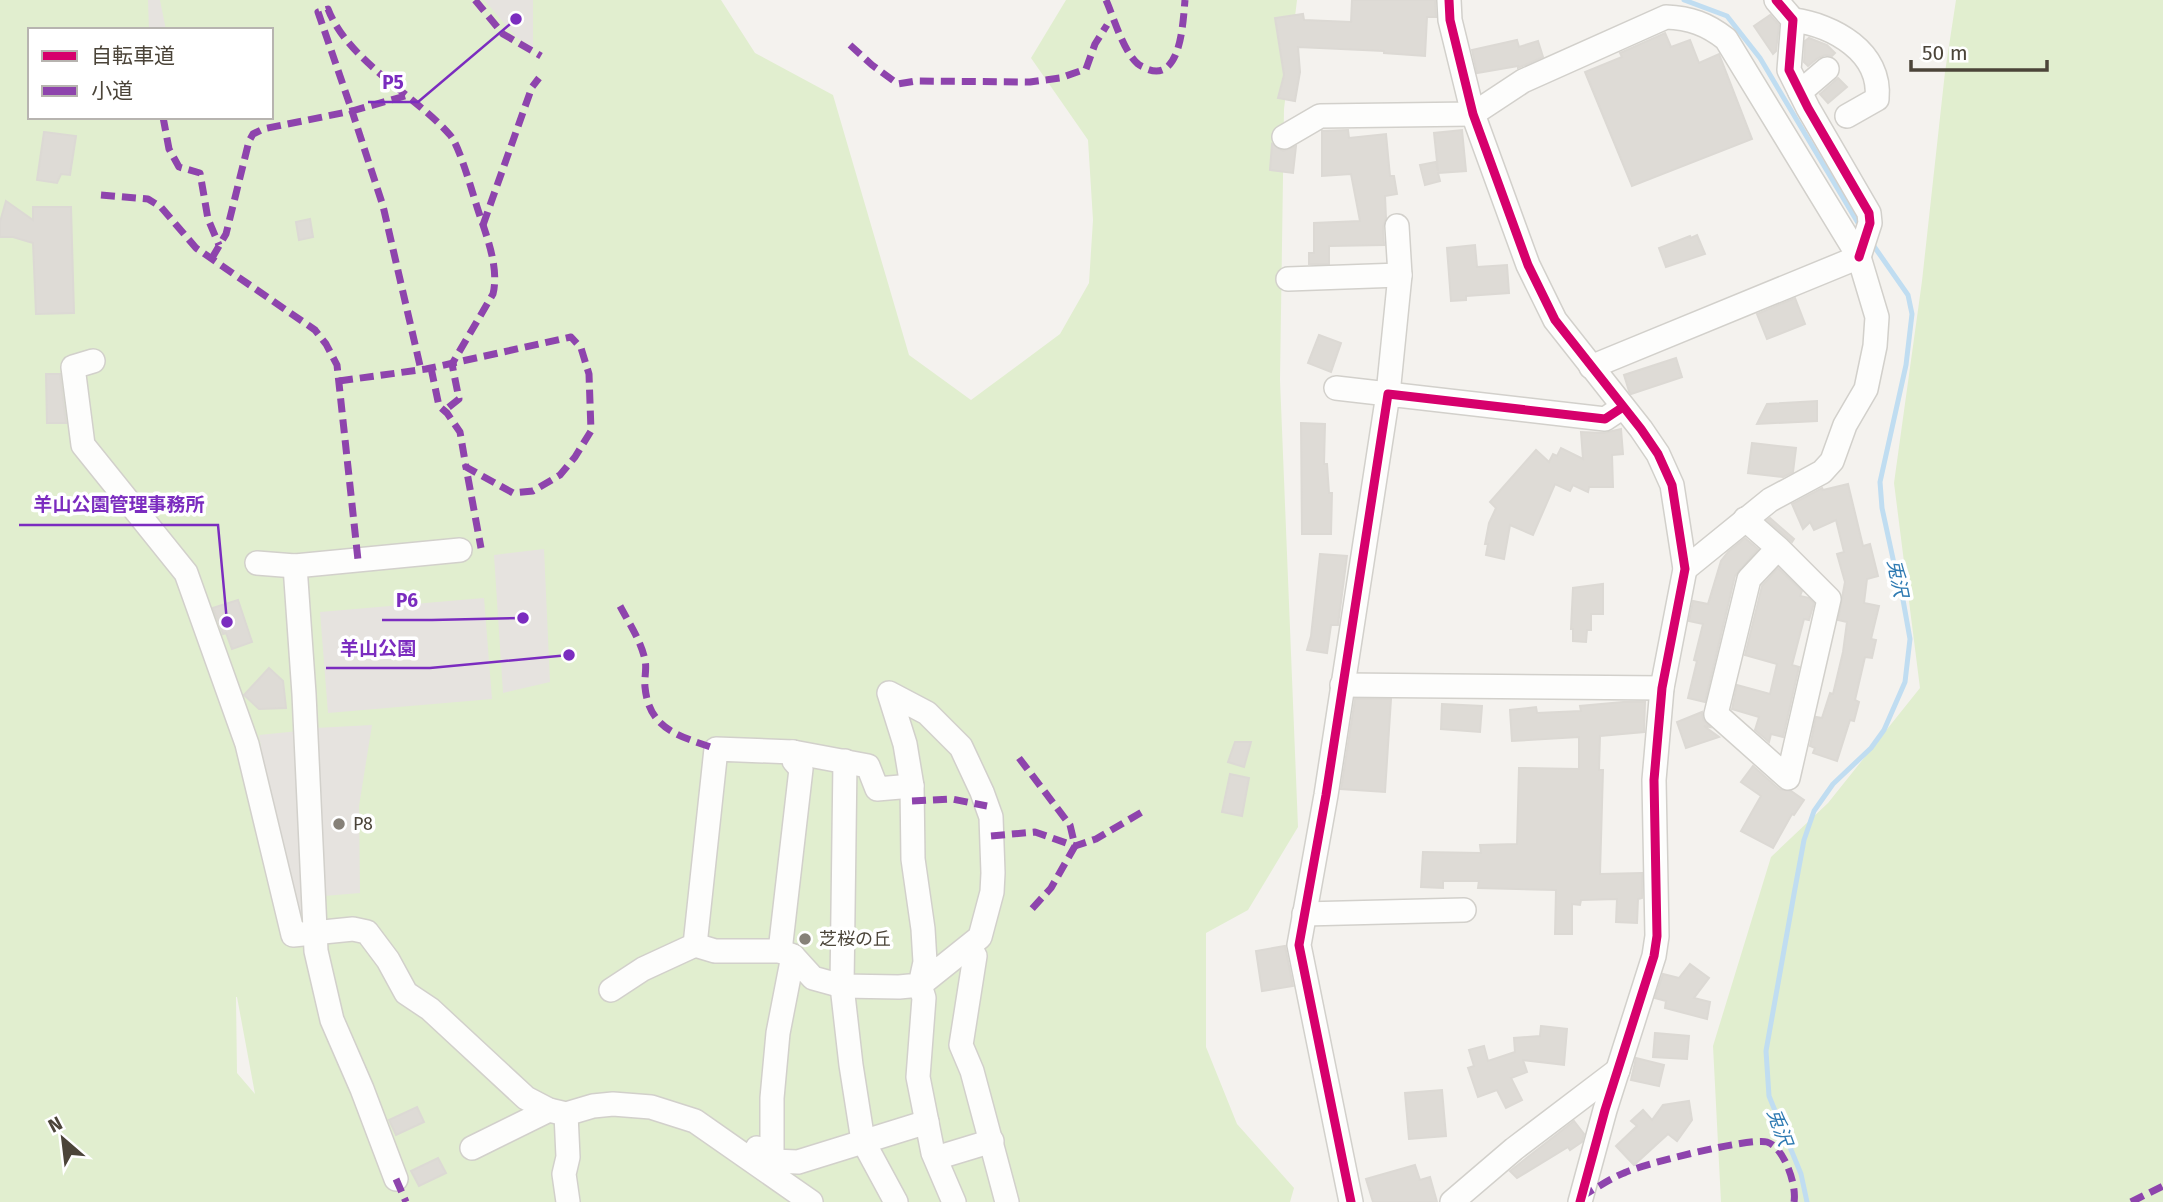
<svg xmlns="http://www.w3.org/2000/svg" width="2163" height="1202" viewBox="0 0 2163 1202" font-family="'Fira Sans','Noto Sans JP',sans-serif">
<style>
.green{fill:#e1eecf;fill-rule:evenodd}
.parking{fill:#e6e3df}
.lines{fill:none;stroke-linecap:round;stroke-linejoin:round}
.stream{stroke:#c0ddf1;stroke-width:5}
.building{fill:#dedbd6;stroke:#dcd9d4;stroke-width:2}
.minor-casing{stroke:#d2d0cb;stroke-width:26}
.minor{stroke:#fdfdfc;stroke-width:23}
.quiet{stroke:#8e44ad;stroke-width:7;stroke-dasharray:14 7;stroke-linecap:butt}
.cycleway-casing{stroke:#fff;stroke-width:13}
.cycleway{stroke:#d6006c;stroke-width:9}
.poi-dot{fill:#868178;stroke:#fff;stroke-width:2.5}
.labels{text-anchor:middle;stroke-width:7;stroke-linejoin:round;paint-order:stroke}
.poi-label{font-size:18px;fill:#4b4439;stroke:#fff;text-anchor:start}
.water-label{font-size:19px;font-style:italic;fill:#2e7ab2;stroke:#fff}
.leader{fill:none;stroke:#7b2cbf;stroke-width:2.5}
.callout-dot{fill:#7b2cbf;stroke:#fff;stroke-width:2.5}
.callout-label{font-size:19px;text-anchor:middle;font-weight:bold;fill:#7b2cbf;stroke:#fff;stroke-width:7;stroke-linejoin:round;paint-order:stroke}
</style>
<rect width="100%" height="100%" fill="#f4f2ee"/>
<g class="green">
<path d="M0,0H721L755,53L833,95L909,355L971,400L1060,334L1089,283L1093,220L1088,140L1031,58L1066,0H1297L1284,109L1280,380L1298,827L1248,910L1206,933V1047L1237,1124L1294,1188L1290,1202H0ZM30,30H271V117H30ZM236,997H237L255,1094L237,1073Z"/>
<polygon points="1956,0 2163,0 2163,1202 1721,1202 1713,1046 1771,857 1828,803 1920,688 1894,483 1922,281 1945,72"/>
</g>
<g class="parking">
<polygon points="148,0 160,0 166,30 149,30"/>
<polygon points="484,0 533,0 533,48 516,37"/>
<polygon points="544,549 550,682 503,693 494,555"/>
<polygon points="484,598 492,699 328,713 320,612"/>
<polygon points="372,725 359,806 360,893 324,896 315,728"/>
<polygon points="299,731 311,912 297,914 268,791 259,735"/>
</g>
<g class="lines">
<g class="stream">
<polyline points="1684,0 1727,16 1760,58 1861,228"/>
<polyline points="1807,1202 1801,1174 1769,1096 1766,1051 1794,894 1804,840 1814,811 1833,784 1871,748 1884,730 1905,682 1910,639 1900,583 1895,568 1882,508 1880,482 1906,365 1912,314 1908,295 1871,242"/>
</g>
</g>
<g class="building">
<polygon points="1352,0 1435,0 1436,17 1427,17 1425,56 1384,53 1384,51 1298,47 1300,72 1295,101 1278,98 1284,75 1275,18 1303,14 1304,20 1351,22"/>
<polygon points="1770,15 1779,25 1776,51 1773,54 1754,26"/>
<polygon points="1665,33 1671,47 1690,40 1699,63 1719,54 1752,139 1632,186 1585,72 1622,57 1620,53"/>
<polygon points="1809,38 1827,45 1835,53 1832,56 1825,55 1818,58 1808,66 1804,62 1805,41"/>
<polygon points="1517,40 1519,47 1538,41 1543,57 1518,68 1518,66 1477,73 1472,50"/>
<polygon points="1838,78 1847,87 1828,103 1820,94"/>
<polygon points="1348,130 1349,138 1386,134 1390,176 1394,176 1397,194 1385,196 1386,218 1383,227 1384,245 1329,246 1329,264 1309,264 1309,253 1314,253 1314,223 1360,221 1351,174 1322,176 1322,131"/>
<polygon points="1462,130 1466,171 1438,173 1440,181 1425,185 1420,165 1436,162 1438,171 1434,133"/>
<polygon points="44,132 76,136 70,175 61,174 57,183 37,180"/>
<polygon points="1272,144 1283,151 1296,146 1293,173 1270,170"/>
<polygon points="6,201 33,220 33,207 71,207 74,313 36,314 33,243 13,237 0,237 0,222"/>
<polygon points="310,219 313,237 299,240 296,222"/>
<polygon points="1697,235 1705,254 1666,267 1659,248 1690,236 1691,238"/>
<polygon points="1475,245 1477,267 1507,265 1509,293 1466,296 1466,300 1451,301 1447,248"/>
<polygon points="1795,298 1805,324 1767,339 1757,314"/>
<polygon points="1319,335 1341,343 1331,372 1308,363"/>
<polygon points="1676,358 1682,377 1631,394 1629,391 1624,375"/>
<polygon points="46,374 60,374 66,423 47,423"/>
<polygon points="1817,401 1817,421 1757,424 1767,404"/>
<polygon points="1301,423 1325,424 1324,464 1327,464 1329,493 1332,493 1331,534 1302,534"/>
<polygon points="1621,429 1623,454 1612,455 1613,487 1589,487 1588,492 1573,485 1570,491 1555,484 1533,535 1510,525 1504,559 1486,555 1488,544 1485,544 1489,523 1496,508 1490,502 1536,450 1549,462 1553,454 1557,456 1561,448 1583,459 1581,432 1604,433"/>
<polygon points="1752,443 1796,448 1793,472 1783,477 1748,473"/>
<polygon points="1848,484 1863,546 1870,544 1878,576 1867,579 1864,603 1879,606 1871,639 1876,640 1872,658 1865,657 1855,700 1859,702 1854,721 1850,720 1837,761 1813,753 1815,748 1810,746 1816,717 1822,718 1830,693 1833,694 1843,652 1847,622 1838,620 1845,582 1837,554 1844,552 1836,520 1814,530 1810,522 1803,529 1792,504 1822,488 1823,490"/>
<polygon points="1770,518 1794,539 1792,542 1767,520"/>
<polygon points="1745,538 1758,549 1735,576 1705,702 1688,698 1697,661 1694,660 1703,624 1689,621 1693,601 1708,604 1721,561 1728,552"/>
<polygon points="1320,554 1347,556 1338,625 1331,625 1327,653 1307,650 1311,636"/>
<polygon points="1778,568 1802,591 1800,596 1809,598 1814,603 1809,620 1804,619 1792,665 1799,667 1783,737 1771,734 1769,742 1755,730 1759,717 1732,709 1737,685 1770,694 1777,664 1745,655 1762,586"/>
<polygon points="1603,584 1603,614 1591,614 1591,630 1587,630 1586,642 1573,641 1573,629 1571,629 1573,588"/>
<polygon points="238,600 252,642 232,649 226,633 223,634 213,608"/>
<polygon points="269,668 283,681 286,708 259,709 244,695"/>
<polygon points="1355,699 1391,699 1385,792 1341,789"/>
<polygon points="1623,702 1645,702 1644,732 1600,736 1599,770 1603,770 1600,874 1642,873 1642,898 1638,899 1637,923 1616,922 1617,899 1581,900 1580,905 1572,904 1572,934 1555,934 1556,890 1478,888 1479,881 1443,881 1443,888 1421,887 1423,852 1481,853 1480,845 1517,844 1519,768 1579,769 1579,737 1512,741 1510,710 1536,707 1537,713 1581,711 1580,706"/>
<polygon points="1442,704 1482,706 1480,732 1441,729"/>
<polygon points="1702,712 1703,719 1710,727 1704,726 1719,737 1686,748 1677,722"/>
<polygon points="1235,742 1251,742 1244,767 1228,762"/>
<polygon points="1753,766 1779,789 1791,791 1804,800 1794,815 1792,814 1773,848 1741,831 1761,796 1741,782"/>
<polygon points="1230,774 1249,778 1242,816 1222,812"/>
<polygon points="1285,946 1293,986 1262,991 1256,951"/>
<polygon points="1690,964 1709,978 1694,998 1710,1002 1707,1019 1665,1008 1666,1001 1655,998 1663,974 1679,978"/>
<polygon points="1541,1026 1567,1029 1564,1065 1523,1060 1527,1072 1511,1078 1522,1100 1506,1108 1497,1090 1478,1097 1468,1068 1474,1066 1469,1050 1484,1046 1488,1061 1515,1052 1514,1038 1540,1036"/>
<polygon points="1655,1033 1689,1036 1687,1059 1653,1057"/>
<polygon points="1636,1058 1664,1065 1659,1086 1631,1080"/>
<polygon points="1442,1090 1446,1136 1409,1139 1405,1093"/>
<polygon points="1689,1101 1692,1120 1677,1141 1668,1134 1634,1165 1616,1146 1637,1126 1631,1121 1643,1110 1652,1120 1663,1105"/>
<polygon points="417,1107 424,1122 396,1135 389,1120"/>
<polygon points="1574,1121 1584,1134 1582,1142 1570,1150 1568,1147 1517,1178 1510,1171"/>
<polygon points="438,1158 446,1173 419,1186 411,1171"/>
<polygon points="1415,1165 1420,1180 1430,1177 1437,1202 1373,1202 1366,1179"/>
</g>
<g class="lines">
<defs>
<g id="minor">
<polyline points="1449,0 1450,20 1473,114 1528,265 1555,320 1641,429 1658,454 1672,485 1685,569 1662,688 1654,780 1657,936 1654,956 1605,1110 1580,1202"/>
<polyline points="1776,0 1793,20 1789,70 1808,108 1869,213 1870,223 1859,257"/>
<path d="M1793,20C1833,25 1882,52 1877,99L1847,116"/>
<polyline points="1800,92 1827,69"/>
<path d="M1284,137L1320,116L1473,114L1523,81L1666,17C1690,18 1707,24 1726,39L1859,257L1877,317L1875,346L1866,389L1845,425L1832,461L1822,472L1770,500L1685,569"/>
<polyline points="1288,279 1400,275"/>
<polyline points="93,361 73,367 83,445 186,573 247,744 293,935 353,929 367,932 388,960 406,993 430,1009 526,1098 549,1110 566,1114 593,1106 613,1104 651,1107 695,1121 811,1202"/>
<polyline points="1591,367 1859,257"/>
<polyline points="1336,388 1388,394 1400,275 1397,226"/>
<polyline points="1745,519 1778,548 1829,599 1788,778 1716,714 1749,579 1778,548"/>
<polyline points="257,563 295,566 460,550"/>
<polyline points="295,566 304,694 316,951 332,1020 362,1089 396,1179"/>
<polyline points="1342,685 1662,688"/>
<polyline points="845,761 842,986 851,1065 863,1141 896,1202"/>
<polyline points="1304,914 1464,910"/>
<polyline points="695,945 715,951 780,951 793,956 813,978 842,986 899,987 920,985 980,937 992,892 993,873 991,817 982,792 961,747 927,713 889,693 905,744 912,786 913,859 923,929 925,962 920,985 924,998 918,1077 933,1153 954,1202"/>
<polyline points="969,947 975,956 961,1045 972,1071 1007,1202"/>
<polyline points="780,951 801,769 794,761 793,752 868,766 877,789 912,786"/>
<polyline points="611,990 643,969 695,945 716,749 793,752"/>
<polyline points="566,1114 568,1157 564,1174 568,1202"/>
<polyline points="472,1148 549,1110"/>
<polyline points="757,1148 772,1161 798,1162 927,1122"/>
<polyline points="936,1158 992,1141"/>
<polyline points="772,1161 772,1098 778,1033 793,956"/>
<polyline points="1351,1202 1299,945 1326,795 1388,394 1605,419 1623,407"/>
<polyline points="1452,1202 1514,1149 1618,1070"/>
</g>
</defs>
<use href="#minor" class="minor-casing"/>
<use href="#minor" class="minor"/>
<g class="quiet">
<polyline points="475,0 503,34 541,56"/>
<path d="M1106,0C1114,18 1123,51 1138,64C1140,66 1144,67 1147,69C1181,83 1183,22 1185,0"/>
<polyline points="850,45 872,65 898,84 916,81 1030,82 1060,78 1086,69 1095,44 1107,25"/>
<path d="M405,96L352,111L318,12L328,9C348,61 415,95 450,135C460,146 474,199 480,216C488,240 499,269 493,294L452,364L459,399L444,411"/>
<polyline points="163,117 169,149 179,167 200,173 208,219 219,245"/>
<polyline points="101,195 148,199 161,207 196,248 315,330 326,344 337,365 358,560"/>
<polyline points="483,225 532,87 539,78"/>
<polyline points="212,258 226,234 249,141 253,134 263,129 352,111 383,206 421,370"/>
<polyline points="431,368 439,406 447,413 460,432 466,467"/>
<polyline points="339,381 426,369 571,337 581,348 589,374 591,431 575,457 560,475 533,491 513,493 466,467 481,548"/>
<path d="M620,606C629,623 641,641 645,660C647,669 644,678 645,687C649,730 680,736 716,749"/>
<polyline points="1019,758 1070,825 1075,846 1051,888 1029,912"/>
<polyline points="912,801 952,799 987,806"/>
<polyline points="991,836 1035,832 1075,846 1096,839 1142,812"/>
<polyline points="396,1179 406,1202"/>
<path d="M1581,1197C1595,1189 1609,1179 1624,1173C1642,1164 1751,1137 1767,1142C1784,1147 1797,1185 1794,1202"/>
<polyline points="2131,1202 2163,1186"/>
</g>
<defs>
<g id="cycleway">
<polyline points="1449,0 1450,20 1473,114 1528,265 1555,320 1641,429 1658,454 1672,485 1685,569 1662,688 1654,780 1657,936 1654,956 1605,1110 1580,1202"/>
<polyline points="1776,0 1793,20 1789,70 1808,108 1869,213 1870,223 1859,257"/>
<polyline points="1351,1202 1299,945 1326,795 1388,394 1605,419 1623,407"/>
</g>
</defs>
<use href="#cycleway" class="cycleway-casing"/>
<use href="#cycleway" class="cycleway"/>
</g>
<g class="poi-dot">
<circle cx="339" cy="824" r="7"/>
<circle cx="805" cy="939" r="7"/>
</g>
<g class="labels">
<g class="poi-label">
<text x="353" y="830">P8</text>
<text x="819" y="945">芝桜の丘</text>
</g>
<g class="water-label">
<text transform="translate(1898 578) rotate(79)" y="7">兎沢</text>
<text transform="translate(1780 1127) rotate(70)" y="7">兎沢</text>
</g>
</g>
<path class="leader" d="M516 19L418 102H368M227 622L218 525H19M523 618L432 620H382M569 655L430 668H326"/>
<g class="callout-dot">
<circle cx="516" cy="19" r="7"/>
<circle cx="227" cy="622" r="7"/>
<circle cx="523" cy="618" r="7"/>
<circle cx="569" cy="655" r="7"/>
</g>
<g class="callout-label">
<text x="393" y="89">P5</text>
<text x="119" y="511">羊山公園管理事務所</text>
<text x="407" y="607">P6</text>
<text x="378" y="655">羊山公園</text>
</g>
<rect x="28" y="28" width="245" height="91" fill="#ffffff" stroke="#b7b4b0" stroke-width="2"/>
<rect x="42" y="51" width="35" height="10" fill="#d6006c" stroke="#b7b4b0" stroke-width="2"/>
<text x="91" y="63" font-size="21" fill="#4b4439">自転車道</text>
<rect x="42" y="86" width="35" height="10" fill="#8e44ad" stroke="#b7b4b0" stroke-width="2"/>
<text x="91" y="98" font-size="21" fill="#4b4439">小道</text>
<g transform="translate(63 1139) rotate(332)" stroke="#ffffff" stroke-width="5" paint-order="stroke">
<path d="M0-5L12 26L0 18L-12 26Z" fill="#4b4439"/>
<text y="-10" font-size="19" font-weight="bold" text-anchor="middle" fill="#4b4439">N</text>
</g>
<path d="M1911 60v10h136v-10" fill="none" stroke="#4b4439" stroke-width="3.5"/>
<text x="1922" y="60" font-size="21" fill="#4b4439" stroke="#ffffff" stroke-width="5" paint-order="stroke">50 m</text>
</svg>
